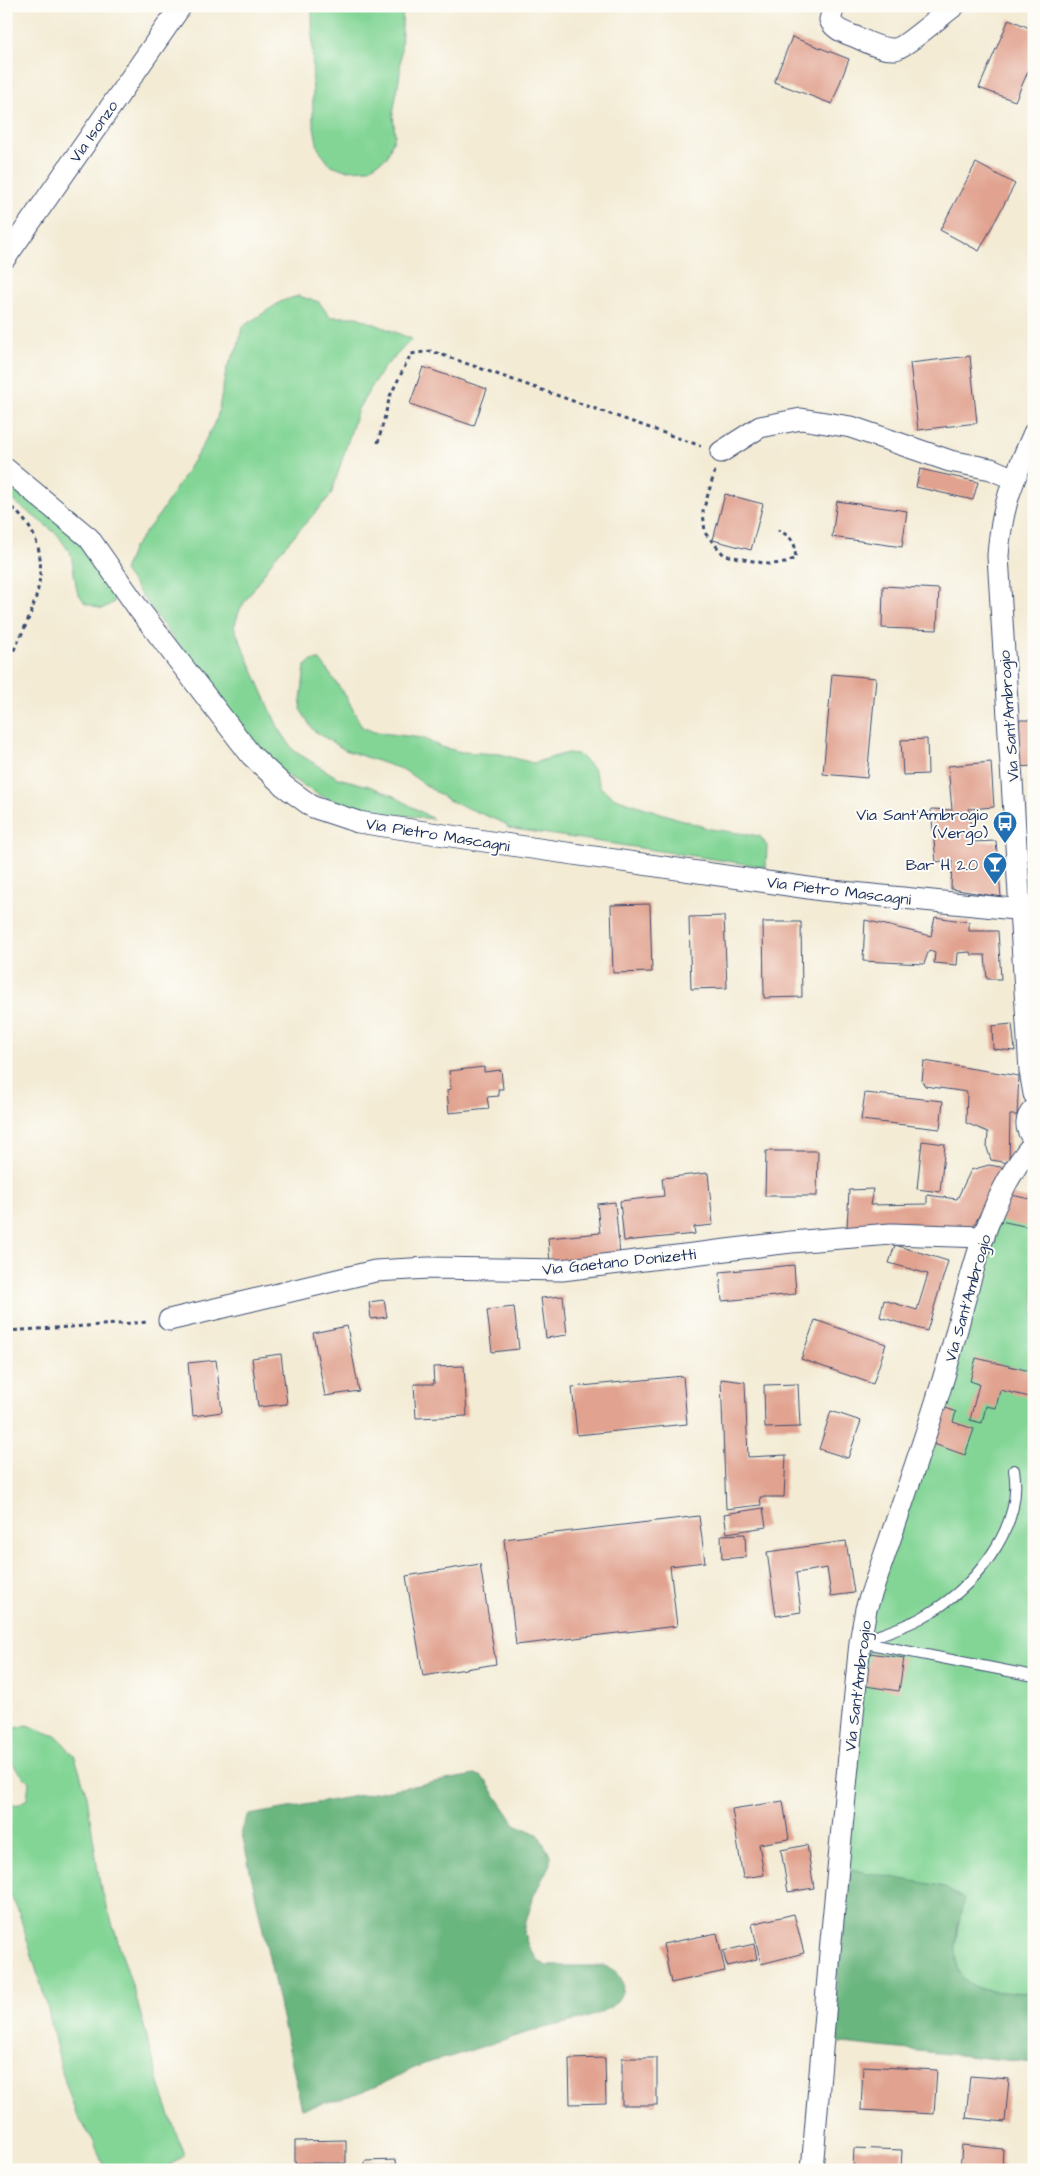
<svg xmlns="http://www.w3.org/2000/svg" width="1040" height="2176" viewBox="0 0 1040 2176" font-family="'Architects Daughter',sans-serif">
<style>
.green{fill:#83d596;stroke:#4f827a}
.forest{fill:#6ab67f;stroke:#42726e}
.building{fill:#e1a28f}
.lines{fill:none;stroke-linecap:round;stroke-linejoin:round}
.service-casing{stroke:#3b4b70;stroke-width:12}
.minor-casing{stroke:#3b4b70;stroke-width:23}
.path{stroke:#3b4b70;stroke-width:3;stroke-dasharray:4 4;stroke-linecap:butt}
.service{stroke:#fff;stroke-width:10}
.minor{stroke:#fff;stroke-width:21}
.labels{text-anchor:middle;stroke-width:4;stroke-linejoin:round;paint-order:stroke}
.street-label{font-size:16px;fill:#1b2f5e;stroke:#fdfcf7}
.poi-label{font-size:16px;fill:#1b2f5e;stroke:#fdfcf7;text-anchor:end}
</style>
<rect width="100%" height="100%" fill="#fdfcf7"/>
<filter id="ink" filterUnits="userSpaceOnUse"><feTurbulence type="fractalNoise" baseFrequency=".02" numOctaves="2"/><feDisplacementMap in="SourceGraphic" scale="10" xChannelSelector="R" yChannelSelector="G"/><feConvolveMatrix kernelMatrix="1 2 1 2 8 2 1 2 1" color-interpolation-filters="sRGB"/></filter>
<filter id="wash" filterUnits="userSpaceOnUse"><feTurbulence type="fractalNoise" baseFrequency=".0096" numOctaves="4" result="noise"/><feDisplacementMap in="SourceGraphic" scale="20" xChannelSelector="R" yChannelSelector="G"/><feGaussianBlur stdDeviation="1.12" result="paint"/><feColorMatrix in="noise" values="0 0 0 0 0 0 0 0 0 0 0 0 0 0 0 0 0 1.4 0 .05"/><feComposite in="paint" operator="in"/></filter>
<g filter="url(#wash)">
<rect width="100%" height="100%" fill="#f3ebd4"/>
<g class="green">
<polygon points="312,6 403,6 400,73 393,114 395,135 387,157 368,169 345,170 329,164 318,148 313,122"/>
<polygon points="298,296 319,302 330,317 357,317 412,339 382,370 358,409 331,495 274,558 240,609 234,627 278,727 294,751 338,778 369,786 392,795 433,819 359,810 319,795 281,772 245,738 124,571 133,548 161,512 200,450 217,418 227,367 238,347 242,327 282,301"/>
<polygon points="6,474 84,539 114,580 114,602 102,609 85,603 77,591 71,554 57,534 6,495"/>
<polygon points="320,660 347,698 362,727 374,732 422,738 441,747 462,752 500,754 533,763 567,753 578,754 593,768 601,788 615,798 710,829 760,836 767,846 766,867 508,828 506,824 446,799 404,770 345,750 313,730 300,709 305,666 311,661"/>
<path d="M1034,1200V1993C1017,1992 995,1994 979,1988C942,1976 958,1927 964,1899L846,1869L867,1624L996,1212Z"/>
<path d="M27,1725L58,1737L75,1757L87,1796L100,1885L137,2001L162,2093L184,2155L166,2168L160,2170H105L93,2140L76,2114L62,2072L47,2005L18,1910L6,1887V1801L17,1805L27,1799L29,1782C12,1765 0,1754 12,1729Z"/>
</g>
<g class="forest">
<path d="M474,1775L481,1776L486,1781L515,1824L538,1834L550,1855V1864L534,1895L526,1922L524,1933L528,1946L537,1959L546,1966H604C627,1972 629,1995 609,2008C590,2020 567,2022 544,2028C514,2036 484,2046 453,2056C443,2059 433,2060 424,2064C408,2070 394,2079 379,2085C354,2096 328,2102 302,2109L241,1829L249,1815Z"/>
<path d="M846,1869L941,1886L964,1899C958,1927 942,1976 979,1988C995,1994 1017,1992 1034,1993V2063L832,2042Z"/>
</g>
<g id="blocks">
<g class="building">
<polygon points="1009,19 1034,30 1034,58 1015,101 979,88"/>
<polygon points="792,37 849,59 832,104 774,82"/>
<polygon points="976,163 1015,184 979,251 940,230"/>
<polygon points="970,356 977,423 918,430 910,363"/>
<polygon points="423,367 487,389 474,426 410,404"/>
<polygon points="920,469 978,482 973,500 916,487"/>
<polygon points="725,494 763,504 751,550 713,540"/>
<polygon points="837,501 907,511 902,547 832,537"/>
<polygon points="883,586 939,589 937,630 882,628"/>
<polygon points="832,674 876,678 867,778 823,774"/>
<polygon points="1016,720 1034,720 1034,766 1017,767"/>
<polygon points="927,739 928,774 903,775 901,740"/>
<polygon points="991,762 994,807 969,809 972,842 996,841 1001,897 951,889 952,860 936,862 931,809 952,810 948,766"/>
<polygon points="650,904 652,972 613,973 611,905"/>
<polygon points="724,916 727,988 691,989 689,917"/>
<polygon points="935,917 969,922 969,931 998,931 1001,979 987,979 985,955 972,955 970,952 958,953 957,965 934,963 935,952 929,950 924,964 863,961 865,920 931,936"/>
<polygon points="763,922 801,922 802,997 764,998"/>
<polygon points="1012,1024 1015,1051 993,1049 992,1026"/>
<polygon points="924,1061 1019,1076 1017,1115 1010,1115 1009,1163 991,1160 987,1148 988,1132 966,1123 967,1092 925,1086 922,1081"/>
<polygon points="484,1067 484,1072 501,1070 503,1089 498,1089 499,1096 487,1097 489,1109 449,1113 447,1090 451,1089 449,1071"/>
<polygon points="865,1093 943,1101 940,1129 861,1120"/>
<polygon points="922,1141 945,1144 940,1192 917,1189"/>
<polygon points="766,1151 818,1151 817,1196 765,1196"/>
<polygon points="989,1165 1006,1168 971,1230 847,1228 849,1190 873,1189 870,1205 927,1204 927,1195 957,1199 971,1170"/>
<polygon points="708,1173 713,1225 694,1227 695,1234 624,1241 620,1201 664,1196 662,1178"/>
<polygon points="1007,1194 1034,1200 1034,1228 1000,1221"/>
<polygon points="615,1202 620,1256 550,1263 548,1238 600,1233 597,1204"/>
<polygon points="895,1245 948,1261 927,1331 880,1317 884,1300 917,1310 928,1274 889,1263"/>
<polygon points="794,1265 796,1294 722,1301 720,1272"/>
<polygon points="563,1296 567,1335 546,1338 541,1298"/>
<polygon points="384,1300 387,1317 371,1319 369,1302"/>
<polygon points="514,1307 519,1349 492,1352 487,1310"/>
<polygon points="815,1320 886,1344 873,1384 801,1359"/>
<polygon points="347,1326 359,1391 325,1396 313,1333"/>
<polygon points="281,1354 287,1404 258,1407 252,1358"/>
<polygon points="976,1358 1034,1372 1034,1398 1000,1390 996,1408 986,1406 982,1423 970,1420 979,1384 970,1381"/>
<polygon points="216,1360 222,1412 193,1416 188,1363"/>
<polygon points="464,1366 467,1416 416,1418 414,1384 434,1384 433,1367"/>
<polygon points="683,1376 687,1424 577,1435 572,1387"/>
<polygon points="721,1379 745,1382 748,1457 786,1455 784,1497 760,1497 761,1505 726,1509"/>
<polygon points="798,1384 800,1427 765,1428 764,1385"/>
<polygon points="941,1406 956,1412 953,1422 974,1429 965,1455 928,1442"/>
<polygon points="831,1411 861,1421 848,1458 819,1449"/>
<polygon points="763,1508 766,1527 727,1533 724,1514"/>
<polygon points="699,1516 705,1562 670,1566 677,1626 516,1645 504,1539"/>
<polygon points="745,1534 746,1557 722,1559 721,1535"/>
<polygon points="846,1541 854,1593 831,1596 827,1568 796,1573 801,1612 776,1616 767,1552"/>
<polygon points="480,1564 496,1664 423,1676 406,1576"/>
<polygon points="870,1653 904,1658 899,1691 865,1686"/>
<polygon points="783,1801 789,1839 759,1844 764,1875 743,1878 732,1809"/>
<polygon points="807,1845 814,1888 788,1892 781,1850"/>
<polygon points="794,1914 804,1953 761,1964 752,1924"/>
<polygon points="717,1933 725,1971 671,1983 663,1944"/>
<polygon points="754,1944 757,1959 727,1966 723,1951"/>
<polygon points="605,2058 606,2103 570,2104 569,2059"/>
<rect x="622" y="2058" width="35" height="47"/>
<polygon points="863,2066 937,2070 934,2114 861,2110"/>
<polygon points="970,2076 1009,2079 1005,2122 966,2118"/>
<polygon points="346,2140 346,2163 295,2163 295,2141"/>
<polygon points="962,2145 1003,2149 1002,2170 960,2170"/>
<polygon points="854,2148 902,2150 901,2170 853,2170"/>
<polygon points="396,2160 397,2170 365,2170 365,2161"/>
</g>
</g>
</g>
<g filter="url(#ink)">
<use href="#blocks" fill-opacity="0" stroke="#3b4b70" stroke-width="1"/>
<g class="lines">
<defs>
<path id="service" d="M1014,1470C1024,1530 971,1592 921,1618C902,1628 881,1634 860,1642L1034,1676"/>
<g id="minor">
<path d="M834,6L830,20C835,31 847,33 858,38C869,43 882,50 895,49C904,48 943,14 954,6"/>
<polyline points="6,257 181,6"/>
<path d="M1034,433C1014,478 1001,506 998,556L1030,1071L1034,1094"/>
<polyline points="721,452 760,427 801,419 851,427 950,461 991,469 1014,479"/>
<polyline points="6,469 89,538 138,608 251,755 284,786 313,807 358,822 511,845 822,890 1034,911"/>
<path d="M1034,1109C1025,1118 1024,1129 1034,1139"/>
<polyline points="169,1320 375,1271 429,1268 562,1270 791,1242 891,1234 984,1237"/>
<path d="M812,2170L831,1941L860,1642L866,1609C891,1535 918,1461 941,1386C966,1308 979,1205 1034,1143"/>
</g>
</defs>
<use href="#service" class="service-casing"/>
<use href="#minor" class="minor-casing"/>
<g class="path">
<polyline points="378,443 390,396 411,354 431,351 701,446"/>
<path d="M715,471L703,511L705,533L724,555L768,564L786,563L795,558C797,542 791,537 778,530"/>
<path d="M6,503C67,548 34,612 6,665"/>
<polyline points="6,1331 148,1322"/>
</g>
<use href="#service" class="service"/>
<use href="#minor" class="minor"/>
</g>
</g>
<defs>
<symbol id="bus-pin" viewBox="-11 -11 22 30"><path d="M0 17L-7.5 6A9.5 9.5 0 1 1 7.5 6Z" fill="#1f6fb2" stroke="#fdfcf7"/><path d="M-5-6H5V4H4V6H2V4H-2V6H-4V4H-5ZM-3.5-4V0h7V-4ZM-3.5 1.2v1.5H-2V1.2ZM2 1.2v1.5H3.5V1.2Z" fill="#fff"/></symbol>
<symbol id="bar-pin" viewBox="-11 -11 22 30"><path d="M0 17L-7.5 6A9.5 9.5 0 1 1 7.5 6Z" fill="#1f6fb2" stroke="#fdfcf7"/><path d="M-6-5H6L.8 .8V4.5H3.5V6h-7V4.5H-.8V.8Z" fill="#fff"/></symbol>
</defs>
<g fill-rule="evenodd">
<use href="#bus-pin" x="991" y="809" width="28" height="38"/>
<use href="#bar-pin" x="981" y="850" width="28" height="38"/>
</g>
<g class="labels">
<g class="street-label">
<text transform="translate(93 131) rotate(-55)" y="6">Via Isonzo</text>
<text transform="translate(1008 716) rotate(-94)" y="6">Via Sant'Ambrogio</text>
<text transform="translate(438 834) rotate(9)" y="6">Via Pietro Mascagni</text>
<text transform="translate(839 890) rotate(7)" y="6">Via Pietro Mascagni</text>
<text transform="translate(619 1261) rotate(-6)" y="6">Via Gaetano Donizetti</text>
<text transform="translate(967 1298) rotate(-74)" y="6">Via Sant'Ambrogio</text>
<text transform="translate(857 1686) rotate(-83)" y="6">Via Sant'Ambrogio</text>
</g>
<g class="poi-label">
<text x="988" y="820">Via Sant'Ambrogio<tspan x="988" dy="18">(Vergo)</tspan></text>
<text x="978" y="870">Bar H 2.0</text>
</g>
</g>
<rect width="1040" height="2176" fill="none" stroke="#fdfcf7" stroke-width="25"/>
</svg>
